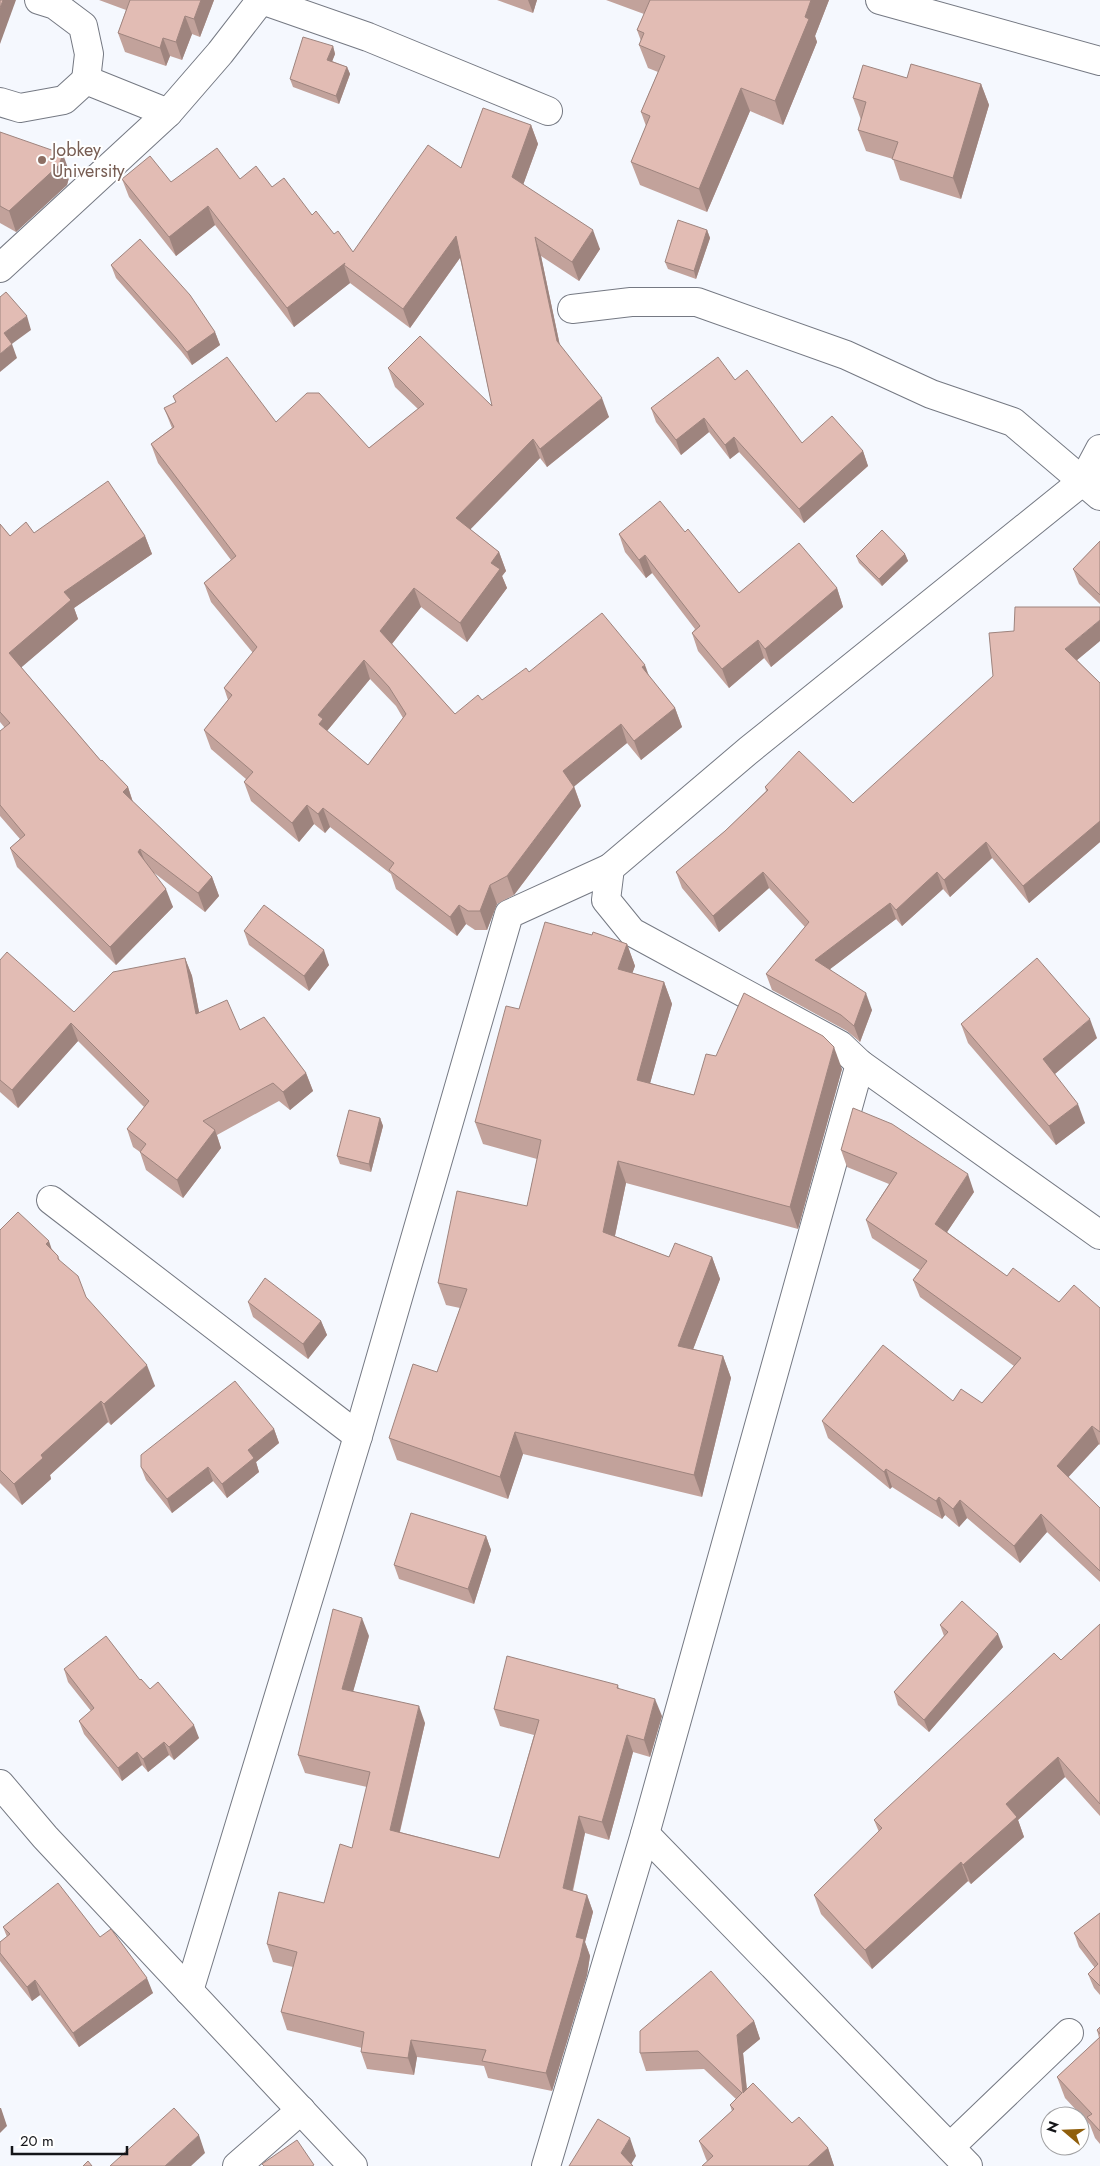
<svg xmlns="http://www.w3.org/2000/svg" width="1100" height="2166" viewBox="0 0 1100 2166" font-family="Jost,sans-serif">
<style>
.lines{fill:none;stroke-linecap:round;stroke-linejoin:round}
.minor-casing{stroke:#757983;stroke-width:30}
.minor{stroke:#fff;stroke-width:28}
.wall{fill:#c2a29b;fill-rule:evenodd}
.shaded-wall{fill:#9e847e}
.building{fill:#e2bcb4;stroke:#9e847e;fill-rule:evenodd}
.education-dot{fill:#8d6e63;stroke:#fff;stroke-width:2}
.labels{text-anchor:middle;stroke-width:4;stroke-linejoin:round;paint-order:stroke}
.education-label{font-size:18px;fill:#785e54;stroke:#fff;text-anchor:start}
</style>
<rect width="100%" height="100%" fill="#f5f8fe"/>
<g class="lines">
<defs>
<g id="minor">
<polyline points="39,0 55,5 83,26 89,54 86,80"/>
<polyline points="262,0 368,37 548,111"/>
<polyline points="880,0 1100,61"/>
<polyline points="0,102 20,108 64,100 86,80 168,113"/>
<polyline points="0,268 168,113 220,53 261,0"/>
<polyline points="572,309 631,302 697,302 846,355 931,394 1013,422 1100,496"/>
<polyline points="1100,449 1083,481 749,750 610,868 606,900 632,932 840,1045 860,1064 1100,1235"/>
<polyline points="51,1200 358,1436"/>
<polyline points="0,1784 45,1837 353,2166"/>
<polyline points="645,1834 968,2166"/>
<polyline points="189,1991 358,1436 509,914 610,868"/>
<polyline points="950,2147 1069,2033"/>
<polyline points="237,2166 301,2110"/>
<polyline points="546,2166 645,1834 860,1064"/>
</g>
</defs>
<use href="#minor" class="minor-casing"/>
<use href="#minor" class="minor"/>
</g>
<g class="wall">
<polygon points="99,0 214,0 200,37 192,34 182,60 170,56 166,66 125,52 118,33 126,10"/>
<polygon points="497,0 537,0 533,13"/>
<polygon points="606,0 829,0 815,36 817,42 783,125 750,111 707,212 640,185 631,162 646,126 641,112 658,72 648,68 639,45 641,41 637,30 644,14"/>
<polygon points="333,46 335,54 332,61 347,67 350,74 339,104 293,87 290,79"/>
<polygon points="907,78 981,84 989,105 961,199 900,180 893,159 866,151 858,130 861,120 853,98"/>
<path d="M531,125L538,144L523,185L600,249L579,281L541,256L560,346L609,417L547,467L540,458L470,529L499,552L506,571L502,576L507,588L467,642L421,607L392,644L455,714L482,700L529,672L648,675L675,708L682,727L641,760L627,743L574,786L581,806L514,895L497,904L487,930H475L466,924L457,936L396,889L391,874L330,827L325,833L314,824L299,842L251,801L244,782L246,779L211,749L204,730L228,700L224,688L253,653L211,602L204,583L231,560L158,463L151,444L172,428L164,408L176,403L173,396L276,422L369,448L418,409L395,387L388,368L492,406L460,258L410,328L350,283L294,327L215,225L176,256L129,197L122,179L171,182L240,179L272,187L312,215L353,252L461,168ZM370,679L396,706L403,718L368,765L327,731Z"/>
<polygon points="0,132 70,174 67,185 16,232 0,223"/>
<polygon points="707,230 710,238 696,279 668,269 665,262"/>
<polygon points="111,265 215,332 220,345 192,365 181,351 116,278"/>
<polygon points="735,380 802,443 863,451 868,466 804,523 739,452 730,459 709,432 681,455 656,422 651,408"/>
<polygon points="0,524 10,536 34,533 145,536 152,554 74,608 78,619 21,667 101,761 128,787 133,802 212,877 219,896 205,912 153,872 173,907 116,965 17,867 10,848 20,839 0,816 0,731 5,728 0,722"/>
<polygon points="685,532 739,593 837,588 843,607 771,667 764,658 729,688 698,651 692,633 695,629 652,573 646,578 625,552 619,534"/>
<polygon points="1100,541 1100,604 1079,584 1073,569"/>
<polygon points="905,554 908,561 882,586 859,563 856,556"/>
<polygon points="1100,641 1077,660 1100,683 1100,842 1029,903 992,858 950,897 943,889 902,926 896,919 830,969 872,1010 860,1042 847,1031 772,990 766,974 805,927 769,888 719,932 682,888 676,872 725,831 766,791 765,787 853,803"/>
<polygon points="244,931 329,965 309,991 249,945"/>
<polygon points="592,935 627,944 635,966 632,973 664,982 672,1004 650,1083 694,1095 716,1056 842,1069 798,1229 626,1183 615,1236 669,1257 712,1257 720,1279 693,1349 723,1356 731,1378 702,1497 523,1454 508,1499 397,1460 389,1438 437,1372 460,1308 446,1305 438,1283 527,1206 537,1159 483,1144 475,1122 519,1009"/>
<polygon points="185,958 192,976 199,1013 240,1030 306,1073 313,1091 290,1110 279,1101 217,1135 221,1148 183,1198 146,1170 140,1152 133,1147 127,1129 144,1107 78,1041 18,1108 0,1092 0,960 74,1012"/>
<polygon points="961,1024 1097,1038 1055,1074 1085,1123 1056,1145 968,1043"/>
<polygon points="380,1118 383,1126 371,1172 340,1164 337,1156"/>
<polygon points="841,1150 974,1192 947,1232 1007,1276 1059,1302 1100,1308 1100,1445 1099,1444 1068,1477 1100,1508 1100,1582 1047,1532 1020,1563 967,1518 959,1527 945,1515 942,1519 892,1487 890,1489 828,1438 822,1421 953,1401 982,1403 1014,1366 920,1297 913,1280 920,1270 872,1238 866,1220 889,1184 847,1167"/>
<polygon points="0,1230 52,1249 58,1256 60,1261 86,1297 155,1386 111,1425 108,1422 50,1475 51,1479 22,1505 0,1483"/>
<polygon points="248,1302 321,1321 327,1335 308,1359 253,1317"/>
<polygon points="274,1429 279,1443 256,1462 259,1472 227,1498 213,1481 172,1513 146,1480 141,1467"/>
<polygon points="486,1536 491,1550 474,1604 399,1579 394,1565"/>
<polygon points="1100,1624 1100,1816 1065,1777 1018,1820 1024,1837 971,1884 968,1881 872,1969 821,1914 814,1895 879,1832 874,1820 1061,1660"/>
<polygon points="940,1625 1003,1647 929,1732 898,1705 894,1692 944,1636"/>
<polygon points="369,1636 353,1691 425,1723 400,1832 499,1858 534,1735 500,1726 494,1709 618,1685 619,1689 662,1716 650,1757 633,1752 609,1840 585,1833 573,1891 587,1895 593,1912 585,1942 590,1956 587,1975 552,2091 488,2078 484,2066 417,2057 414,2075 367,2069 361,2052 362,2048 287,2030 281,2012 293,1967 273,1962 267,1944 324,1903 352,1848 367,1787 305,1773 298,1755"/>
<polygon points="64,1669 140,1680 199,1738 174,1760 169,1755 148,1772 142,1765 122,1781 84,1734 79,1721 91,1711 68,1682"/>
<polygon points="1100,1913 1100,1995 1094,1988 1088,1974 1095,1968 1079,1947 1074,1933"/>
<polygon points="3,1927 100,1937 153,1993 79,2047 40,1995 32,2001 0,1961 0,1942 7,1937"/>
<polygon points="754,2021 760,2039 743,2053 747,2089 792,2123 828,2148 834,2166 707,2161 706,2159 699,2141 732,2111 730,2105 736,2099 704,2069 646,2071 640,2053"/>
<polygon points="1100,2027 1100,2144 1095,2138 1090,2125 1065,2098 1057,2077 1099,2038 1097,2030"/>
</g>
<g class="shaded-wall">
<polygon points="3,0 16,0 0,44 0,8"/>
<polygon points="201,0 214,0 200,37 194,19"/>
<polygon points="528,0 537,0 533,13"/>
<polygon points="811,0 829,0 815,36 817,42 783,125 775,101"/>
<polygon points="185,16 192,34 182,60 176,42"/>
<polygon points="163,38 170,56 166,66 160,48"/>
<polygon points="333,46 335,54 330,67 327,60"/>
<polygon points="347,67 350,74 339,104 336,96"/>
<polygon points="981,84 989,105 961,199 953,178"/>
<polygon points="741,88 750,111 707,212 699,189"/>
<polygon points="531,125 538,144 519,196 512,177"/>
<polygon points="63,154 70,174 67,185 16,232 9,211"/>
<polygon points="208,206 215,225 176,256 169,237"/>
<polygon points="593,230 600,249 579,281 572,262"/>
<polygon points="707,230 710,238 696,279 694,271"/>
<polygon points="456,236 462,255 410,328 403,309"/>
<polygon points="535,237 541,256 563,360 557,341"/>
<polygon points="345,263 344,265 350,283 294,327 287,308"/>
<polygon points="27,316 31,330 9,346 4,333"/>
<polygon points="215,332 220,345 192,365 187,352"/>
<polygon points="12,344 17,358 0,372 0,354"/>
<polygon points="602,398 609,417 547,467 540,449"/>
<polygon points="704,418 709,432 681,455 676,440"/>
<polygon points="734,437 739,452 730,459 725,445"/>
<polygon points="533,439 540,458 463,537 456,518"/>
<polygon points="863,451 868,466 804,523 799,509"/>
<polygon points="145,536 152,554 74,608 78,619 16,672 9,653 64,592"/>
<polygon points="499,552 506,571 502,576 507,588 467,642 460,623 491,563"/>
<polygon points="905,554 908,561 882,586 879,579"/>
<polygon points="645,555 652,573 646,578 639,560"/>
<polygon points="414,588 421,607 387,650 380,631"/>
<polygon points="837,588 843,607 771,667 765,649"/>
<polygon points="1100,620 1100,641 1071,665 1065,649"/>
<polygon points="758,640 764,658 729,688 722,669"/>
<polygon points="364,660 370,679 327,731 319,724 318,715"/>
<polygon points="645,665 652,684 642,667"/>
<polygon points="675,708 682,727 641,760 634,741"/>
<polygon points="621,724 627,743 570,790 563,771"/>
<polygon points="128,787 134,806 123,792"/>
<polygon points="574,787 581,806 514,895 507,876"/>
<polygon points="307,805 314,824 299,842 292,823"/>
<polygon points="323,808 330,827 325,833 318,814"/>
<polygon points="1100,821 1100,842 1029,903 1023,886"/>
<polygon points="986,842 992,858 950,897 944,880"/>
<polygon points="140,849 147,867 138,852"/>
<polygon points="763,872 769,888 719,932 713,916"/>
<polygon points="937,872 943,889 902,926 896,910"/>
<polygon points="212,877 219,896 205,912 198,893"/>
<polygon points="490,885 497,904 487,930 480,911"/>
<polygon points="166,889 173,907 116,965 110,947"/>
<polygon points="890,903 896,919 821,976 815,960"/>
<polygon points="459,905 466,924 457,936 450,917"/>
<polygon points="627,944 635,966 626,991 618,969"/>
<polygon points="324,950 329,965 309,991 304,976"/>
<polygon points="185,958 192,976 203,1032 196,1014"/>
<polygon points="664,982 672,1004 645,1102 637,1080"/>
<polygon points="866,993 872,1010 860,1042 854,1026"/>
<polygon points="1090,1019 1097,1038 1050,1078 1043,1059"/>
<polygon points="71,1023 78,1041 18,1108 12,1090"/>
<polygon points="834,1047 842,1069 798,1229 790,1207"/>
<polygon points="306,1073 313,1091 290,1110 283,1092"/>
<polygon points="1078,1104 1085,1123 1056,1145 1049,1126"/>
<polygon points="380,1118 383,1126 371,1172 369,1164"/>
<polygon points="215,1130 221,1148 183,1198 177,1180"/>
<polygon points="618,1161 626,1183 611,1254 603,1232"/>
<polygon points="968,1174 974,1192 941,1241 935,1224"/>
<polygon points="49,1241 56,1262 46,1244"/>
<polygon points="712,1257 720,1279 686,1368 678,1346"/>
<polygon points="321,1321 327,1335 308,1359 303,1344"/>
<polygon points="723,1356 731,1378 702,1497 694,1475"/>
<polygon points="147,1365 155,1386 111,1425 104,1404"/>
<polygon points="101,1401 108,1422 50,1475 51,1479 22,1505 14,1484 41,1455"/>
<polygon points="1092,1426 1099,1444 1063,1483 1057,1466"/>
<polygon points="274,1429 279,1443 256,1462 259,1472 227,1498 222,1484 248,1450"/>
<polygon points="515,1432 523,1454 508,1499 500,1477"/>
<polygon points="208,1467 213,1481 172,1513 167,1499"/>
<polygon points="886,1469 892,1487 890,1489 884,1472"/>
<polygon points="939,1497 945,1515 942,1519 936,1501"/>
<polygon points="960,1500 967,1518 959,1527 953,1509"/>
<polygon points="1041,1514 1047,1532 1020,1563 1014,1546"/>
<polygon points="486,1536 491,1550 474,1604 468,1589"/>
<polygon points="362,1618 369,1636 349,1706 342,1689"/>
<polygon points="998,1634 1003,1647 929,1732 924,1720"/>
<polygon points="655,1699 662,1716 650,1757 644,1740"/>
<polygon points="419,1706 425,1723 396,1847 390,1830"/>
<polygon points="194,1725 199,1738 174,1760 169,1747"/>
<polygon points="627,1735 633,1752 609,1840 602,1822"/>
<polygon points="164,1742 169,1755 148,1772 143,1759"/>
<polygon points="137,1752 142,1765 122,1781 118,1768"/>
<polygon points="1058,1757 1065,1777 1018,1820 1024,1837 971,1884 963,1865 1006,1804"/>
<polygon points="579,1816 585,1833 569,1906 563,1888"/>
<polygon points="961,1862 968,1881 872,1969 865,1950"/>
<polygon points="587,1895 593,1912 585,1942 590,1956 587,1975 552,2091 546,2073 576,1937"/>
<polygon points="147,1978 153,1993 79,2047 73,2033"/>
<polygon points="35,1980 40,1995 32,2001 27,1987"/>
<polygon points="754,2021 760,2039 743,2053 749,2111 743,2093 737,2035"/>
<polygon points="411,2040 417,2057 414,2075 408,2058"/>
<polygon points="0,2108 1,2108 7,2126 0,2133"/>
<polygon points="199,2135 205,2153 191,2166 165,2166"/>
<polygon points="630,2138 636,2156 630,2166 621,2153"/>
<polygon points="828,2148 834,2166 808,2166"/>
</g>
<g class="building">
<polygon points="0,0 3,0 0,8"/>
<polygon points="130,0 201,0 194,19 185,16 176,42 163,38 160,48 118,33"/>
<polygon points="650,0 811,0 805,17 809,19 775,101 741,88 699,189 631,162 650,116 641,112 665,56 639,45 644,33 637,30"/>
<polygon points="303,37 333,46 327,60 347,67 336,96 290,79"/>
<polygon points="911,64 981,84 953,178 892,159 898,142 858,130 866,102 853,98 863,65 907,78"/>
<path d="M483,108L531,125L512,177L593,230L572,262L535,237L557,341L602,398L540,449L533,439L456,518L499,552L491,563L500,569L460,623L414,588L380,631L455,714L478,695L482,700L526,668L529,672L602,613L645,665L642,667L675,708L634,741L621,724L563,771L574,787L507,876L490,885L480,911H468L459,905L450,917L389,870L394,863L323,808L318,814L307,805L292,823L244,782L253,772L204,730L232,695L224,688L257,647L204,583L236,556L151,444L174,427L164,408L176,402L173,396L227,357L276,422L307,393H319L369,448L424,404L388,368L420,336L492,406L456,236L403,309L344,265L345,263L287,308L208,206L169,237L122,179L150,156L171,182L217,148L240,179L256,166L272,187L284,178L312,215L316,211L334,234L338,231L353,252L428,145L461,168ZM364,660L389,687L406,714L368,765L319,724L323,719L318,715Z"/>
<polygon points="0,132 63,154 59,165 9,211 0,206"/>
<polygon points="678,220 707,230 694,271 665,262"/>
<polygon points="140,239 190,295 215,332 187,352 176,338 111,265"/>
<polygon points="6,292 27,316 4,333 12,344 0,354 0,297"/>
<polygon points="718,357 735,380 747,370 802,443 832,416 863,451 799,509 734,437 725,445 704,418 676,440 651,408"/>
<polygon points="108,481 145,536 64,592 71,600 9,653 101,761 102,760 128,787 123,792 212,877 198,893 140,849 138,852 166,889 110,947 10,848 25,835 0,805 0,731 10,723 0,712 0,524 10,536 26,522 34,533"/>
<polygon points="660,501 685,532 688,529 739,593 799,543 837,588 765,649 758,640 722,669 692,633 700,626 645,555 639,560 619,534"/>
<polygon points="882,530 905,554 879,579 856,556"/>
<polygon points="1100,541 1100,595 1073,569"/>
<polygon points="1015,607 1100,607 1100,620 1065,649 1100,683 1100,821 1023,886 986,842 944,880 937,872 896,910 890,903 815,960 866,993 854,1026 841,1015 766,974 809,922 763,872 713,916 676,872 725,831 768,790 765,787 799,751 853,803 993,676 989,633 1014,631"/>
<polygon points="264,905 324,950 304,976 244,931"/>
<polygon points="545,922 592,935 593,932 627,944 618,969 664,982 637,1080 694,1095 706,1054 716,1056 744,993 823,1036 834,1047 790,1207 618,1161 603,1232 669,1257 675,1243 712,1257 678,1346 723,1356 694,1475 515,1432 500,1477 389,1438 413,1364 437,1372 467,1289 438,1283 457,1191 527,1206 541,1140 475,1122 506,1006 519,1009"/>
<polygon points="7,952 74,1012 113,972 185,958 196,1014 227,1000 240,1030 264,1017 306,1073 283,1092 273,1083 203,1121 215,1130 177,1180 140,1152 146,1144 127,1129 149,1101 71,1023 12,1090 0,1080 0,960"/>
<polygon points="1037,958 1090,1019 1043,1059 1078,1104 1049,1126 961,1024"/>
<polygon points="853,1108 892,1124 968,1174 935,1224 1007,1276 1013,1268 1059,1302 1074,1285 1100,1308 1100,1432 1092,1426 1057,1466 1100,1508 1100,1571 1041,1514 1014,1546 960,1500 953,1509 939,1497 936,1501 886,1469 884,1472 822,1421 883,1345 953,1401 961,1389 982,1403 1021,1358 913,1280 927,1261 866,1220 897,1173 841,1150"/>
<polygon points="349,1110 380,1118 369,1164 337,1156"/>
<polygon points="18,1212 49,1241 46,1244 58,1256 58,1259 78,1276 86,1297 147,1365 104,1404 101,1401 41,1455 43,1458 14,1484 0,1470 0,1230"/>
<polygon points="265,1278 321,1321 303,1344 248,1302"/>
<polygon points="235,1381 274,1429 248,1450 254,1458 222,1484 208,1467 167,1499 141,1467 141,1455"/>
<polygon points="411,1513 486,1536 468,1589 394,1565"/>
<polygon points="962,1601 998,1634 924,1720 894,1692 948,1632 940,1625"/>
<polygon points="333,1609 362,1618 342,1689 419,1706 390,1830 499,1858 539,1720 494,1709 507,1656 618,1685 617,1688 655,1699 644,1740 627,1735 602,1822 579,1816 563,1888 587,1895 576,1937 584,1939 580,1957 546,2073 482,2061 486,2050 411,2040 408,2058 361,2052 364,2032 281,2012 297,1952 267,1944 279,1892 324,1903 340,1844 352,1848 370,1772 298,1755"/>
<polygon points="1100,1624 1100,1804 1058,1757 1006,1804 1017,1817 963,1865 961,1862 865,1950 814,1895 882,1828 874,1820 1054,1653 1061,1660"/>
<polygon points="106,1636 140,1680 141,1679 150,1689 158,1682 194,1725 169,1747 164,1742 143,1759 137,1752 118,1768 79,1721 94,1708 64,1669"/>
<polygon points="58,1883 100,1937 111,1929 147,1978 73,2033 35,1980 27,1987 0,1953 0,1942 10,1934 3,1927"/>
<polygon points="1100,1913 1100,1986 1088,1974 1098,1964 1074,1933"/>
<polygon points="711,1971 754,2021 737,2035 743,2093 753,2083 792,2123 799,2117 828,2148 808,2166 702,2166 713,2156 699,2141 734,2109 730,2105 742,2093 698,2051 640,2053 640,2031"/>
<polygon points="1100,2027 1100,2034 1097,2030"/>
<polygon points="1100,2037 1100,2131 1087,2117 1092,2114 1057,2077"/>
<polygon points="174,2108 199,2135 165,2166 110,2166"/>
<polygon points="598,2119 630,2138 621,2153 633,2166 569,2166"/>
<polygon points="297,2140 314,2165 312,2166 264,2166 262,2164"/>
<polygon points="88,2161 92,2166 83,2166"/>
</g>
<circle class="education-dot" cx="42" cy="160" r="5"/>
<g class="labels">
<g class="education-label">
<text x="52" y="156">Jobkey<tspan x="52" dy="21">University</tspan></text>
</g>
</g>
<g transform="translate(1065 2131) rotate(289)"><circle r="24" fill="#ffffff" stroke="#a1a1a3"/>
<path d="M0-4L9 19L0 12L-9 19Z" fill="#905f0c"/>
<text y="-8" font-size="14" font-weight="bold" text-anchor="middle" fill="#141519">N</text>
</g>
<path d="M12 2146v8h115v-8" fill="none" stroke="#141519" stroke-width="2.5"/>
<text x="20" y="2146" font-size="15" fill="#141519" stroke="#ffffff" stroke-width="4" paint-order="stroke">20 m</text>
</svg>
